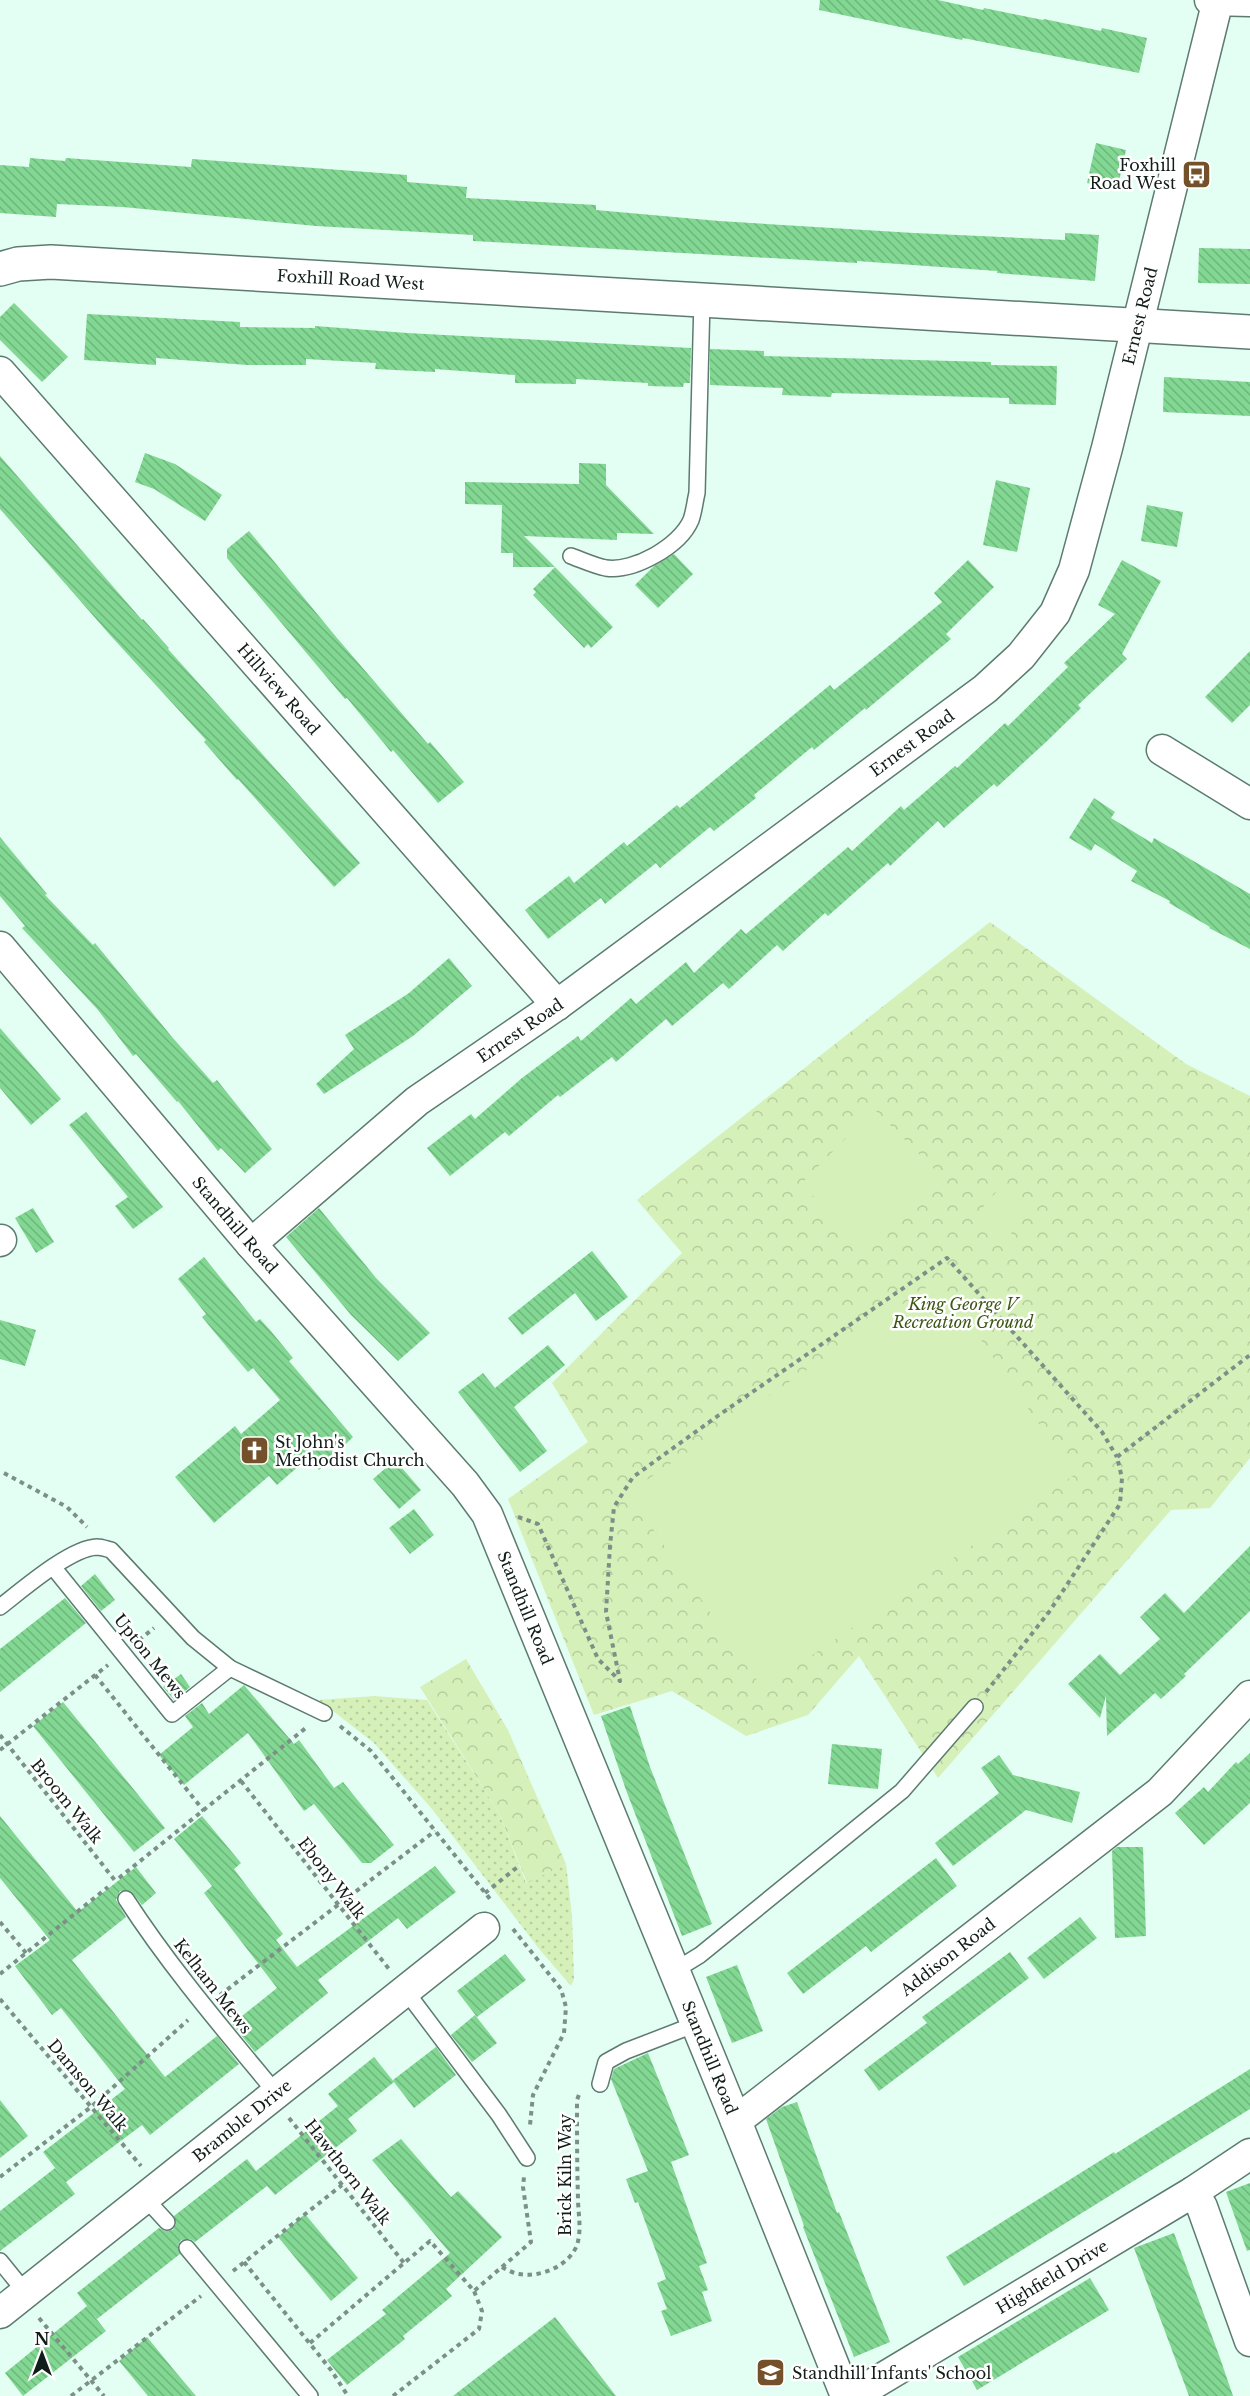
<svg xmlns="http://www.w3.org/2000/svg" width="1250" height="2396" viewBox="0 0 1250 2396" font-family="'Libre Baskerville',serif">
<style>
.grass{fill:url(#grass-dots)}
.park{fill:url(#park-crowns)}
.pitch{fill:#d6f0b9}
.building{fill:url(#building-back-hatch)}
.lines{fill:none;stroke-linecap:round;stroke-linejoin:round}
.service-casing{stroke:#5d7b70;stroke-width:18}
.minor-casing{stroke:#5d7b70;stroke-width:33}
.tertiary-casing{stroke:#5d7b70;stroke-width:36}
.path{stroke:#7c9088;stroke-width:4;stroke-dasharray:4.5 4.5;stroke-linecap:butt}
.service{stroke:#fff;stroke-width:15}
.minor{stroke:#fff;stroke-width:30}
.tertiary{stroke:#fff;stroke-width:33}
.labels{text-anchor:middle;stroke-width:5;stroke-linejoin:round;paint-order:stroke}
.poi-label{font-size:16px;fill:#111d19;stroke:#fff;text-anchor:start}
.street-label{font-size:16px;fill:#111d19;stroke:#fff}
.park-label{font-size:16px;font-style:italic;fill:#3d5615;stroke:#fff}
</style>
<defs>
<pattern id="grass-dots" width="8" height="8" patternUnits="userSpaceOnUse" patternTransform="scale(1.5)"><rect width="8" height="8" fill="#d6f0b9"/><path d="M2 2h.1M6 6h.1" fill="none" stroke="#b7cd9e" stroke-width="1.8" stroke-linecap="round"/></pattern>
<pattern id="park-crowns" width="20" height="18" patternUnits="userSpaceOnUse" patternTransform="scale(1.5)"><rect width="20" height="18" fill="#d6f0b9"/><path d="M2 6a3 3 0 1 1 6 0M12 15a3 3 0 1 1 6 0" fill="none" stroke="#b7cd9e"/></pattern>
<pattern id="building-back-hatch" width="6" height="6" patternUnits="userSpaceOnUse" patternTransform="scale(1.5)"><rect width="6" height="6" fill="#82d792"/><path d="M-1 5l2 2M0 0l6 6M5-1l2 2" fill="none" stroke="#6fb87d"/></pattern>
</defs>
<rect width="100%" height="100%" fill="#e3fef3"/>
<polygon class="grass" points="374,1696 427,1700 499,1813 526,1883 566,1864 572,1916 574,1979 571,1986 540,1950 432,1809 374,1743 319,1700"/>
<g class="park">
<polygon points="990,922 1186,1064 1250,1096 1250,1458 1210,1508 1171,1510 938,1778 859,1656 808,1715 746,1736 672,1691 594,1715 508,1499 588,1442 552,1383 682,1253 637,1200"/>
<polygon points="466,1659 508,1730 566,1864 527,1883 499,1813 420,1687"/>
</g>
<g class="pitch">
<polygon points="874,1109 941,1176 865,1249 801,1184"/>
<polygon points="998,1190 1024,1210 1006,1243 975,1216"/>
<polygon points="939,1279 1074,1475 763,1689 628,1493"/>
</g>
<g class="building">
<polygon points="820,0 938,0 983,10 984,8 1043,20 1044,19 1101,31 1102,28 1147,38 1139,73 963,38 962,40 819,10"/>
<polygon points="1096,143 1126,150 1117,190 1087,183"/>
<polygon points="30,158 65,161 66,158 191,167 192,159 407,175 407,182 467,187 466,198 596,205 596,210 719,221 914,233 1065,240 1065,233 1099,235 1095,281 997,273 997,271 857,261 857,263 473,241 473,235 316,226 123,207 57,204 56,217 0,213 0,165 29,167"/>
<polygon points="1199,248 1250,249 1250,284 1198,283"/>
<polygon points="14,303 68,357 42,382 0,340 0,317"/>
<polygon points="87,314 240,322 240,327 315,328 315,326 407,333 691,348 690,383 684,383 683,387 648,386 648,383 576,379 576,384 515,383 515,375 435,369 435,372 375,369 376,363 306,359 306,365 247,365 156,358 156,365 84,360"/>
<polygon points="710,349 764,351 764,356 991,362 991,365 1057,366 1056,405 1009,404 1009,398 832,393 831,397 782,395 783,388 710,385"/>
<polygon points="1164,377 1250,382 1250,416 1163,412"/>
<polygon points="145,453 175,464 222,495 205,521 154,489 135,482"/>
<polygon points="0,456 142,620 143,619 169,648 168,649 360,863 334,887 238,779 237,780 204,742 206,740 110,635 0,509"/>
<polygon points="579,463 606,464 606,485 654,534 617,533 617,540 524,536 555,567 513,567 513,553 501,553 502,505 465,504 465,482 579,484"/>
<polygon points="996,480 1030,488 1017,552 983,545"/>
<polygon points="1147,505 1183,512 1177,547 1141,541"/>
<polygon points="249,531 337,638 428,744 430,742 464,782 438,803 393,750 391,752 347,698 345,699 227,558 227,549"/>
<polygon points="674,554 693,574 658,608 635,585 654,566"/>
<polygon points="968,560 994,587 946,634 951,639 866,710 865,708 814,750 812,747 754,795 756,798 714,831 710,827 660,868 656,863 605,904 601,898 548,939 525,910 569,876 574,883 624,842 627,846 677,805 680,808 830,685 834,690 884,650 942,602 934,593"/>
<polygon points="1122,560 1161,581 1122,654 1127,659 1078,705 1081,708 1046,742 997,787 994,784 944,828 938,821 890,866 888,863 828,916 825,913 783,951 777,945 729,989 723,983 672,1026 666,1019 616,1062 612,1057 560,1097 558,1095 509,1136 505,1132 450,1176 427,1148 471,1114 475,1119 522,1078 578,1036 581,1041 631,998 636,1004 686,962 694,973 741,929 746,934 848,847 852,851 901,806 904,810 955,766 957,768 1005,723 1008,726 1068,667 1064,663 1115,614 1098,605"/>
<polygon points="555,567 613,627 591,648 588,644 584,648 533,595 536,592 533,589"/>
<polygon points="1250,651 1250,705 1232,723 1205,697"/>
<polygon points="1094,798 1115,812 1111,818 1152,843 1154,838 1250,894 1250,949 1209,928 1210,927 1169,903 1170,901 1131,881 1137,871 1095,844 1091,851 1069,838"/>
<polygon points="0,837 47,894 45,895 93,945 95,943 172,1037 213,1083 217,1080 272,1149 245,1173 221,1148 218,1151 178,1101 177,1102 136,1054 133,1056 98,1010 22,928 25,926 0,896"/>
<polygon points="449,958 472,986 413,1036 324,1094 316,1084 354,1049 345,1035 409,993"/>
<polygon points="0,1028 61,1099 31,1125 0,1088"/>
<polygon points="86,1112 163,1207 133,1229 115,1206 128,1197 69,1125"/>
<polygon points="33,1208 54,1242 36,1253 15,1218"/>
<polygon points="319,1208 376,1278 430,1333 398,1361 351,1315 286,1237"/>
<polygon points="592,1251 628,1297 596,1321 575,1293 522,1335 508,1318"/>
<polygon points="204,1257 256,1322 260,1319 270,1330 293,1358 289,1361 353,1437 319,1470 308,1458 277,1485 269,1476 214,1523 175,1477 235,1426 241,1434 280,1400 253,1368 248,1372 230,1351 202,1317 206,1314 178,1279"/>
<polygon points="0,1320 36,1330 25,1366 0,1359"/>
<polygon points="548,1345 565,1365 514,1407 547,1451 520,1472 458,1392 483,1373 495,1388"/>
<polygon points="395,1460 421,1490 399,1509 373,1479"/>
<polygon points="414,1509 434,1535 410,1554 389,1528"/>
<polygon points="1250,1546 1250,1611 1184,1674 1186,1676 1161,1699 1155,1693 1107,1736 1106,1696 1100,1718 1068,1684 1100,1654 1120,1675 1160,1639 1140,1617 1165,1593 1184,1613"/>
<polygon points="95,1574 115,1600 101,1611 81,1586"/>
<polygon points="65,1598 86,1623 0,1692 0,1649"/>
<polygon points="181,1674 190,1687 174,1700 163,1687"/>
<polygon points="244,1685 294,1744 299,1740 334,1788 343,1782 394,1845 371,1863 362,1863 314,1804 304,1811 248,1733 184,1785 159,1755 193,1727 185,1716 202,1703 209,1714"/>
<polygon points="63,1702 165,1828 134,1852 33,1726"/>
<polygon points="630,1706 650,1767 712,1924 682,1936 626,1790 601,1716"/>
<polygon points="832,1744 882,1749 878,1789 828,1784"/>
<polygon points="1250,1753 1250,1803 1204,1845 1175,1813 1204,1787 1208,1792 1236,1762 1238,1764"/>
<polygon points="999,1755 1013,1775 1080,1792 1072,1823 1026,1810 953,1866 935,1843 999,1793 981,1768"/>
<polygon points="0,1816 78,1912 136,1867 156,1893 142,1905 131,1891 120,1891 116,1900 126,1917 72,1960 165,2077 217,2036 239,2064 150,2135 142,2125 66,2182 75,2194 0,2251 0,2211 55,2168 66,2182 43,2152 125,2089 61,2008 52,2015 15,1966 50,1940 0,1878"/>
<polygon points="202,1816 241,1863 234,1869 283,1934 276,1940 297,1967 435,1866 456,1892 407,1929 398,1918 318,1980 328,1993 255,2052 232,2024 277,1988 204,1893 212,1886 174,1839"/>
<polygon points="1117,1847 1143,1847 1146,1936 1115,1938 1112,1851"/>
<polygon points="936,1858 957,1886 871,1952 866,1946 803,1994 787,1973"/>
<polygon points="1080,1917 1097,1938 1044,1979 1027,1958"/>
<polygon points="1010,1952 1029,1978 879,2091 864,2070 927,2023 922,2017"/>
<polygon points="505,1954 526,1980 477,2017 457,1991"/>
<polygon points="737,1965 763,2031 732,2043 706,1977"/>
<polygon points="475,2015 497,2043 472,2062 451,2035"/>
<polygon points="436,2047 456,2075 414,2108 394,2082 348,2119 339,2107 357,2131 275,2195 267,2186 195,2242 190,2239 181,2240 178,2245 180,2254 97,2319 91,2312 106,2331 23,2396 5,2373 87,2306 77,2293 159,2228 165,2231 173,2230 176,2224 174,2216 247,2159 256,2171 338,2106 328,2094 374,2057 394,2082 393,2080"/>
<polygon points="648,2053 689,2155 671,2162 707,2263 699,2266 708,2290 702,2292 712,2321 671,2336 661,2311 667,2309 657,2283 666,2279 638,2202 635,2203 626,2179 648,2171 611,2079 614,2069"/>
<polygon points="1250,2069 1250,2109 964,2286 946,2257 1114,2152 1115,2154"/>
<polygon points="0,2100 28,2136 0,2158"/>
<polygon points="797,2102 837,2213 839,2212 890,2342 854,2357 803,2227 804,2226 766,2119 782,2107"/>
<polygon points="401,2139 451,2197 458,2191 502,2237 446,2289 452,2296 403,2336 405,2339 347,2385 327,2360 386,2314 382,2310 450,2253 372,2160"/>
<polygon points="1250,2183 1250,2250 1247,2251 1226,2192"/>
<polygon points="305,2214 358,2278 331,2301 278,2237"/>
<polygon points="1174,2233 1220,2358 1233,2396 1189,2396 1134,2248"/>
<polygon points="1090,2278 1109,2310 977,2390 958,2357"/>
<polygon points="555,2317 616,2396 453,2396"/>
<polygon points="147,2337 174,2370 196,2396 148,2396 119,2361"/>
</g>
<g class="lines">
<defs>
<g id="service">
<path d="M571,556C582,560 595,566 606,568C634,572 680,546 691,520C694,512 695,501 697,493L702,300"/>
<polyline points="53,1567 172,1714 230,1668"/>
<path d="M0,1607C22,1590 70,1548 97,1547C101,1547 107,1549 111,1550L193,1638L230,1668L324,1713"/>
<path d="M126,1899C170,1967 224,2030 276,2093"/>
<polyline points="674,1971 700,1955 902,1791 975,1707"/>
<polyline points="405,1990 499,2115 527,2158"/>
<polyline points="600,2084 606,2062 626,2051 696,2024"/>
<polyline points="145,2198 167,2222"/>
<polyline points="187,2248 310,2396"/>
<polyline points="0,2261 26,2293"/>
</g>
<g id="minor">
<polyline points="1210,0 1250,1"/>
<path id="s1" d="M0,372L557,1005"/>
<polyline points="1162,750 1250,804"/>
<path id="s2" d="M0,947L251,1244L465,1484L487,1514L736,2121L846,2396"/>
<polyline points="0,1241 1,1240"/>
<path id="s3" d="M251,1244L417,1101L557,1005L985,689L1021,656L1055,613L1074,570L1107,448L1218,0"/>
<path id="s4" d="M736,2121L1160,1792L1250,1696"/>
<polyline points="1193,2192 1202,2207 1250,2341"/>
<path id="s5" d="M0,2313L484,1928"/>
<path id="s6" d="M853,2396L1193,2192L1250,2154"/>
</g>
<g id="tertiary">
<path id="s7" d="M0,269L18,264L51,262L1250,332"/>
</g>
</defs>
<use href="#service" class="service-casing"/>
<use href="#minor" class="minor-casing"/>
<use href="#tertiary" class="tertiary-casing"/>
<g class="path">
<polyline points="4,1473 67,1507 87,1527"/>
<polyline points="518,1517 538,1524 598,1659 620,1681 606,1612 610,1546 614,1507 633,1477 719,1415 947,1258 1102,1432 1117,1457"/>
<polyline points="139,1640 154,1628"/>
<polyline points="95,1675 204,1811"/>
<polyline points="986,1692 1049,1612 1120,1504 1122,1478 1117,1457 1250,1355"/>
<polyline points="340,1726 371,1751 490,1899"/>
<polyline points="0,1735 117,1883"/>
<polyline points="0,1750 108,1665"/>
<polyline points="241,1781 389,1969"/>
<polyline points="119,1878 307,1727"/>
<polyline points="485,1893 520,1865"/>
<polyline points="0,1922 26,1953"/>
<polyline points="513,1929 561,1989 566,2007 564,2033 533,2095 530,2125"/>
<polyline points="0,1974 108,1887"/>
<polyline points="220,1995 435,1831"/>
<polyline points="0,1999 141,2166"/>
<polyline points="289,2118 404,2263"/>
<polyline points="0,2177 91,2107 188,2020"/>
<polyline points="244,2262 331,2370 348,2396"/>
<path d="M502,2267C507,2270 513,2273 519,2274C540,2278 569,2266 577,2245C582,2229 578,2214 578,2198C577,2166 577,2133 577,2100L580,2092"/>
<polyline points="233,2271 342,2185"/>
<polyline points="39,2318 104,2396"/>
<polyline points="310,2343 430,2241 474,2291 531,2242 523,2187 524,2177"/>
<polyline points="71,2396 201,2296"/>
<polyline points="393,2396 479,2329 482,2311 474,2291"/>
</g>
<use href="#service" class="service"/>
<use href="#minor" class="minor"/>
<use href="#tertiary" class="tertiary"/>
</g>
<defs>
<symbol id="bus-square" viewBox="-11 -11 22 22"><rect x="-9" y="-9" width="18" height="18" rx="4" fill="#75512b" stroke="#fff"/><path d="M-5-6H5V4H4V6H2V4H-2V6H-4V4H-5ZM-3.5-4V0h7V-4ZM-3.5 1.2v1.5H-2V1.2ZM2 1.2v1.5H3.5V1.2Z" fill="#fff"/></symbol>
<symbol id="church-square" viewBox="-11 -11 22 22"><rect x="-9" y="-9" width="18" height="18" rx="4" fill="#75512b" stroke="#fff"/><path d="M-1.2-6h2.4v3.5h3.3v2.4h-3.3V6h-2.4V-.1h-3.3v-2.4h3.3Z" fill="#fff"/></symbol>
<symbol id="school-square" viewBox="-11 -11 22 22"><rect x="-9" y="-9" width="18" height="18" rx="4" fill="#75512b" stroke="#fff"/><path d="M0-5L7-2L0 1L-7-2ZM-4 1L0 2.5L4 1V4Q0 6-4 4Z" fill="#fff"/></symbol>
</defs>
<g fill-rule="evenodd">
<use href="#bus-square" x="1180" y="158" width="33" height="33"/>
<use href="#church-square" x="238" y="1434" width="33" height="33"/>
<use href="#school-square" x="754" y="2356" width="33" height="33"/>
</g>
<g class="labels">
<g class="poi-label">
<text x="1176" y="171" text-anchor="end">Foxhill<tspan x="1176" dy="18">Road West</tspan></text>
<text x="275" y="1448">St John's<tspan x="275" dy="18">Methodist Church</tspan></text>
<text x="792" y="2379">Standhill Infants' School</text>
</g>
<g class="street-label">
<text dy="6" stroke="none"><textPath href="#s7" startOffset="352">Foxhill Road West</textPath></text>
<text dy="6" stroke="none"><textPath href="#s3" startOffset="1334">Ernest Road</textPath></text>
<text dy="6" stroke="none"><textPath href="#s1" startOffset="422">Hillview Road</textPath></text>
<text dy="6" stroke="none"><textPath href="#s3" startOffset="830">Ernest Road</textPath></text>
<text dy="6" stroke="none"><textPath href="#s3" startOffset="344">Ernest Road</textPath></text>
<text dy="6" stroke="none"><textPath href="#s2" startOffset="364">Standhill Road</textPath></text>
<text dy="6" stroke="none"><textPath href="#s2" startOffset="849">Standhill Road</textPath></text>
<text transform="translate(150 1656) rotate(51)" y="6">Upton Mews</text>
<text transform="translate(67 1801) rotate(51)" y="6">Broom Walk</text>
<text transform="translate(332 1878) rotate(52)" y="6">Ebony Walk</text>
<text dy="6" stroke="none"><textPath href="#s4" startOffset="268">Addison Road</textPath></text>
<text transform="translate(213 1986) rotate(52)" y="6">Kelham Mews</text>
<text dy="6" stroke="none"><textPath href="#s2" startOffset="1335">Standhill Road</textPath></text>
<text transform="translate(88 2085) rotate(50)" y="6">Damson Walk</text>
<text dy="6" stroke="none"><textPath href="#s5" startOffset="309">Bramble Drive</textPath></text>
<text transform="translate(348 2172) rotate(52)" y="6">Hawthorn Walk</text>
<text transform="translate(565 2175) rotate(-90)" y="6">Brick Kiln Way</text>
<text dy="6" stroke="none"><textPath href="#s6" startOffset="232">Highfield Drive</textPath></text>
</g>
<g class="park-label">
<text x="963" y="1310">King George V<tspan x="963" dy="18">Recreation Ground</tspan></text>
</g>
</g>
<g transform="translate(42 2354)" stroke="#ffffff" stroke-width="4.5" paint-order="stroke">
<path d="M0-4.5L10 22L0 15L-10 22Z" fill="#111d19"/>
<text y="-9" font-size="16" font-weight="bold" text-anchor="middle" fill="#111d19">N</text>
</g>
</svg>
